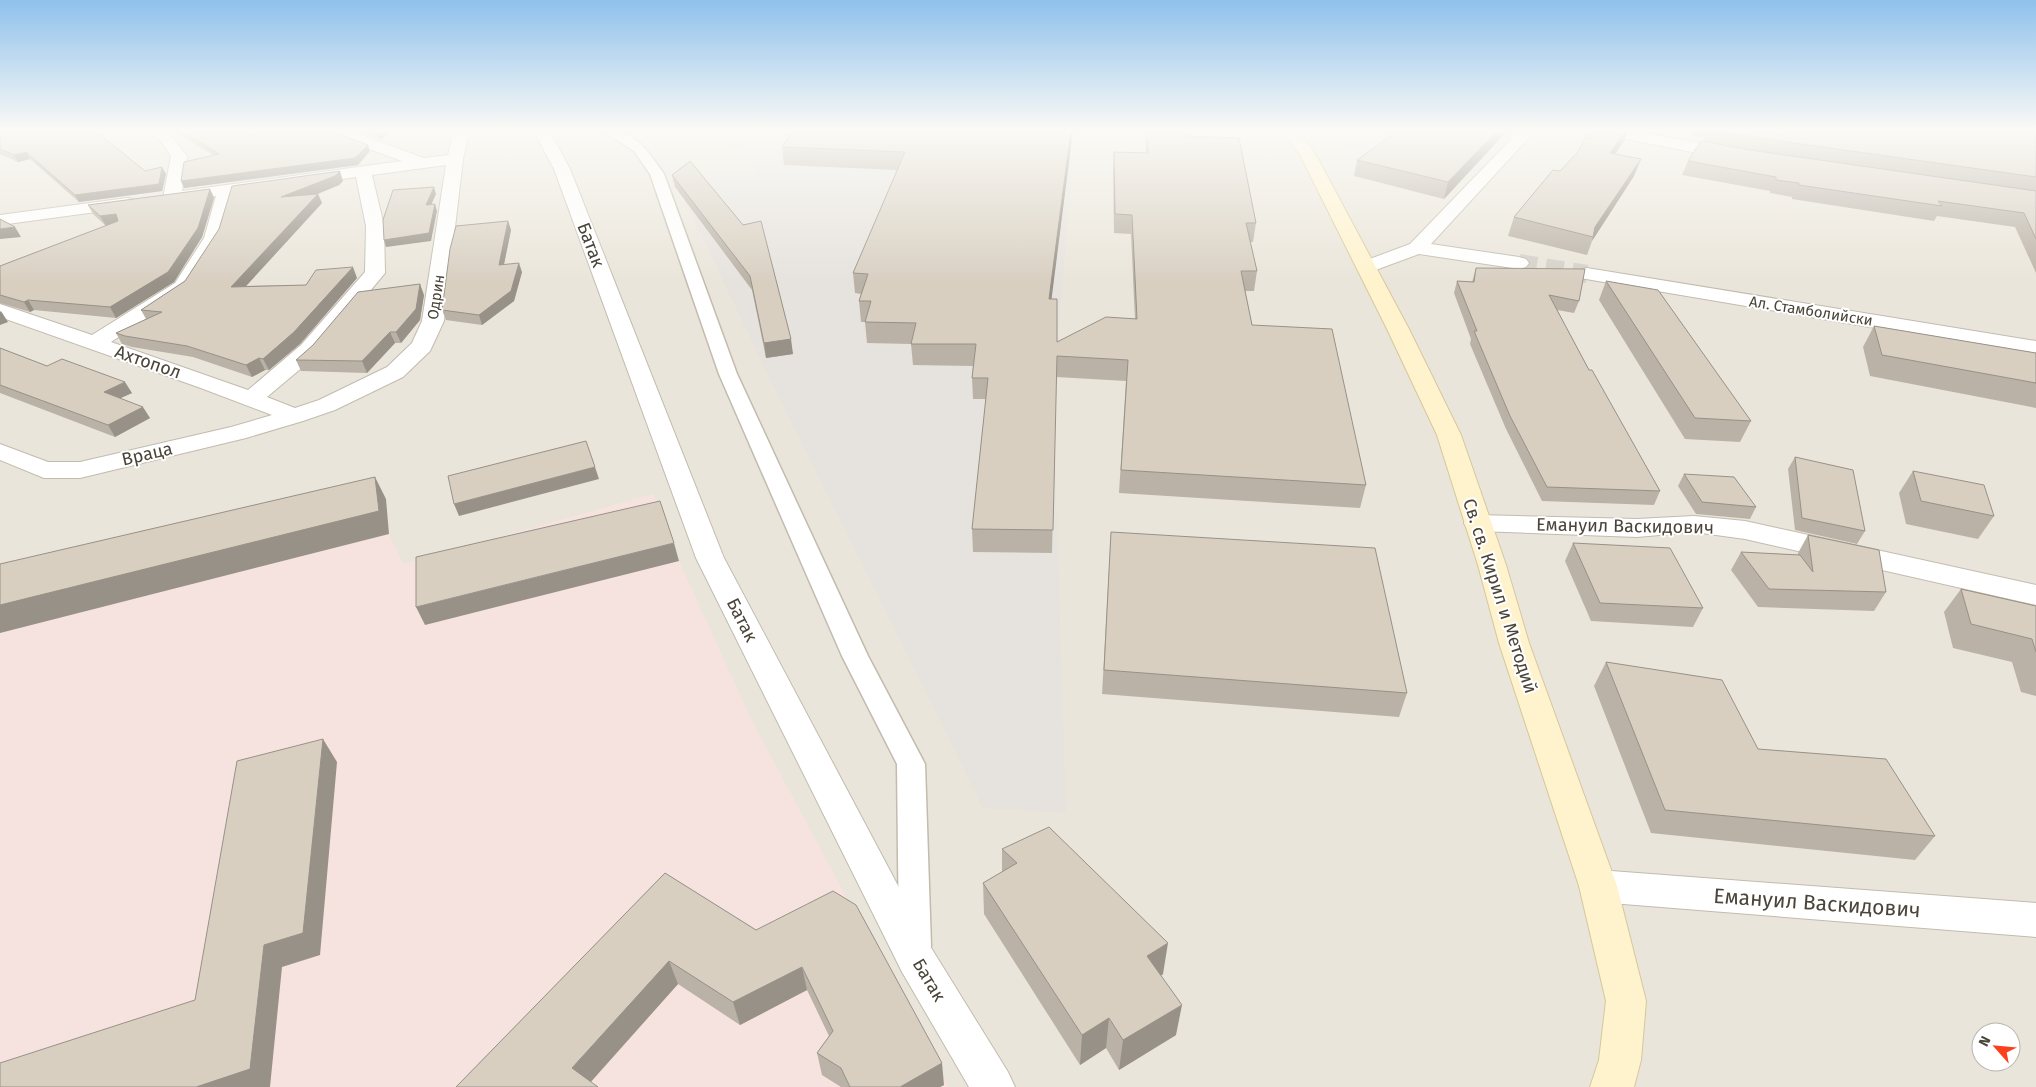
<svg xmlns="http://www.w3.org/2000/svg" width="2036" height="1087" viewBox="0 0 2036 1087" font-family="'Fira Sans',sans-serif">
<style>
.residential{fill:#eae5da;fill-rule:evenodd}
.industrial{fill:#e6e2dd}
.medical{fill:#f6e3e0}
.parking{fill:#e5e3e0}
.lines{fill:none;stroke-linecap:round;stroke-linejoin:round}
.minor-tunnel{stroke:#d4d0c8;stroke-width:18;stroke-dasharray:18 9;stroke-linecap:butt}
.pedestrian-casing{stroke:#c2bbae;stroke-width:3}
.minor-casing{stroke:#c2bbae;stroke-width:2}
.tertiary-casing{stroke:#c2bbae;stroke-width:2}
.secondary-casing{stroke:#d6c79b;stroke-width:2}
.pedestrian{fill:#fff;fill-rule:evenodd}
.minor{fill:#fff;fill-rule:evenodd}
.tertiary{fill:#fff;fill-rule:evenodd}
.secondary{fill:#fff3cd;fill-rule:evenodd}
.wall{fill:#bab2a6}
.shaded-wall{fill:#979187}
.building{fill:#d8cfc1;stroke:#979187}
.labels{text-anchor:middle;stroke-width:4;stroke-linejoin:round;paint-order:stroke}
.far-street-label{font-size:15px;fill:#4b4439;stroke:#fff}
.street-label{font-size:18px;fill:#4b4439;stroke:#fff}
.near-street-label{font-size:21px;fill:#4b4439;stroke:#fff}
</style>
<rect width="100%" height="100%" fill="#f6f3ec"/>
<path class="residential" d="M0,130H2036V1087H0ZM1981,1032H2011V1062H1981Z"/>
<polygon class="industrial" points="701,130 1075,130 1053,397 1066,813 983,808 764,367 676,182 755,176 748,153"/>
<polygon class="medical" points="653,494 665,519 679,561 752,721 948,1087 0,1087 0,591 386,499 389,534 403,564"/>
<polygon class="parking" points="1325,130 1391,130 1487,154 1469,173 1334,143"/>
<g class="lines">
<polyline class="minor-tunnel" points="1519,263 1587,274"/>
<defs>
<path id="pedestrian" d="M601,130C635,130 646,148 664,174L737,374L868,656L925,764L931,946L926,956L915,961L904,956L899,946L897,764L842,656L719,374L650,174L634,151Z"/>
<g id="minor">
<path d="M146,130H167L187,156L182,191L402,161L326,133L324,130H347L424,158L448,155L454,130H470L463,159L444,321L430,351L403,377L335,410L303,421L246,438L80,478H44L0,460V444L48,462H80L231,427L272,415L198,387L0,317V304L92,335L175,283L204,238L216,196L172,203L166,202L163,198L171,156L160,140ZM446,165L422,321L412,343L387,367L319,400L295,408L267,397L317,355L385,273L384,226L372,175ZM356,177L366,226L365,272L301,345L248,390L111,342L189,291L222,238L235,194Z"/>
<polygon points="1520,130 1536,130 1431,244 1519,257 1526,259 1529,263 1526,267 1519,269 1419,254 1373,271 1366,273 1359,271 1356,267 1359,263 1410,244"/>
<polygon points="1598,130 1631,130 1733,150 1739,152 1741,155 1739,158 1733,160 1605,135 1600,133"/>
<polygon points="127,198 133,199 136,203 133,207 0,225 0,215"/>
<polygon points="1587,268 2036,341 2036,355 1580,278 1577,274 1580,270"/>
<polygon points="1477,515 1637,519 1694,516 1745,521 2036,585 2036,605 1745,539 1694,532 1637,537 1477,531 1467,529 1464,523 1467,517"/>
</g>
<g id="tertiary">
<polygon points="533,130 549,130 570,169 724,558 930,946 1008,1072 1015,1087 969,1087 902,972 696,558 554,169"/>
<polygon points="1598,870 2036,903 2036,937 1598,902 1585,898 1579,886 1585,874"/>
</g>
<polygon id="secondary" points="1283,130 1298,130 1317,157 1409,329 1461,435 1506,565 1529,643 1617,886 1646,1001 1641,1060 1634,1087 1590,1087 1599,1060 1606,1001 1579,886 1499,643 1478,565 1437,435 1387,329 1301,157"/>
</defs>
<use href="#pedestrian" class="pedestrian-casing"/>
<use href="#minor" class="minor-casing"/>
<use href="#tertiary" class="tertiary-casing"/>
<use href="#secondary" class="secondary-casing"/>
<use href="#pedestrian" class="pedestrian"/>
<use href="#minor" class="minor"/>
<use href="#tertiary" class="tertiary"/>
<use href="#secondary" class="secondary"/>
</g>
<g class="wall">
<polygon points="0,130 145,171 166,174 162,191 79,202 30,159 18,162 0,154"/>
<polygon points="171,130 328,130 370,151 358,165 184,188 213,155"/>
<polygon points="354,130 390,130 381,140"/>
<polygon points="794,130 1073,130 1051,299 1057,342 1135,319 1131,234 1114,233 1113,169 1114,152 1146,153 1145,130 1183,130 1184,136 1256,223 1253,242 1250,242 1257,271 1254,291 1245,291 1252,325 1366,485 1360,508 1119,493 1126,381 1056,377 1052,553 973,552 972,529 986,399 973,399 972,378 973,366 913,365 911,344 867,343 865,322 861,322 859,301 861,294 855,293 853,273 897,170 784,165 782,147"/>
<polygon points="1389,130 1508,130 1444,199 1354,176 1357,160 1394,134 1388,133"/>
<polygon points="1590,130 1628,130 1624,141 1615,154 1634,176 1592,241 1587,255 1508,236 1514,217 1560,171 1577,153"/>
<polygon points="1694,130 2036,130 2036,273 2015,227 1937,216 1934,221 1792,199 1792,197 1770,193 1770,191 1682,175 1688,161 1703,142 1705,138 1692,136"/>
<polygon points="672,175 743,225 793,354 766,358 752,290 675,187"/>
<polygon points="343,181 339,185 318,194 322,203 246,286 306,285 357,278 300,344 269,370 265,370 252,377 193,357 132,347 122,344 116,333 146,319 141,310 185,281 219,229"/>
<polygon points="210,189 214,198 202,237 174,282 116,318 34,310 30,312 0,303 0,266 106,226 93,214 88,205"/>
<polygon points="508,221 511,230 504,264 522,272 514,301 482,325 446,320 442,310"/>
<polygon points="1476,268 1579,301 1574,313 1557,310 1589,370 1660,491 1654,505 1542,501 1506,429 1470,344 1471,339 1454,293 1457,281 1472,282"/>
<polygon points="1606,281 1751,421 1740,442 1685,439 1599,300"/>
<polygon points="424,295 420,320 401,343 395,343 367,373 301,371 296,360"/>
<polygon points="1874,326 2036,353 2036,408 1870,376 1863,347"/>
<polygon points="0,348 47,366 132,393 120,398 150,418 115,437 0,393"/>
<polygon points="1795,457 1865,531 1857,544 1795,530 1788,469"/>
<polygon points="1913,471 1994,516 1978,539 1906,524 1899,493"/>
<polygon points="1684,474 1756,507 1750,519 1696,514 1678,486"/>
<polygon points="1111,532 1407,693 1399,717 1102,694"/>
<polygon points="1808,535 1886,592 1874,611 1758,607 1731,570 1741,552 1798,555 1798,553"/>
<polygon points="1573,543 1703,608 1693,627 1591,621 1565,561"/>
<polygon points="1961,589 2036,606 2036,696 2021,692 2012,662 1953,648 1944,612"/>
<polygon points="1606,662 1758,749 1935,836 1915,860 1651,833 1594,686"/>
<polygon points="1002,849 1163,974 1161,976 1176,1035 1119,1070 1106,1048 1080,1065 984,914 983,883 1002,872"/>
<polygon points="665,873 756,930 944,1085 940,1087 841,1087 822,1075 817,1053 829,1036 807,990 740,1025 678,984 591,1082 456,1087"/>
</g>
<g class="shaded-wall">
<polygon points="381,130 390,130 381,140 378,134"/>
<polygon points="1071,130 1073,130 1049,319 1049,299"/>
<polygon points="1498,130 1508,130 1444,199 1448,182"/>
<polygon points="1626,130 1628,130 1624,141 1604,170 1610,153"/>
<polygon points="368,145 370,151 358,165 184,188 181,181"/>
<polygon points="26,152 30,159 18,162 14,155"/>
<polygon points="1641,159 1634,176 1592,241 1595,227"/>
<polygon points="162,167 166,174 162,191 79,202 75,195"/>
<polygon points="340,171 343,181 339,185 285,207 281,197"/>
<polygon points="434,187 436,194 428,212 426,205"/>
<polygon points="210,189 214,198 202,237 174,282 116,318 110,307"/>
<polygon points="318,194 322,203 236,297 231,287"/>
<polygon points="435,204 437,211 431,241 386,247 384,240"/>
<polygon points="116,214 121,224 106,226 100,216"/>
<polygon points="508,221 511,230 502,274 499,265"/>
<polygon points="15,227 21,237 0,239 0,229"/>
<polygon points="519,263 522,272 514,301 482,325 479,315"/>
<polygon points="353,267 357,278 300,344 269,370 263,359"/>
<polygon points="420,284 424,295 420,320 401,343 396,332"/>
<polygon points="28,300 34,310 30,312 24,302"/>
<polygon points="1,311 8,322 0,325 0,312"/>
<polygon points="390,332 395,343 367,373 362,361"/>
<polygon points="791,339 793,354 766,358 764,343"/>
<polygon points="259,358 265,370 252,377 246,365"/>
<polygon points="125,382 132,393 110,403 104,392"/>
<polygon points="143,407 150,418 115,437 108,425"/>
<polygon points="595,467 599,479 459,516 454,504"/>
<polygon points="375,477 386,499 389,534 0,633 0,605"/>
<polygon points="674,543 679,561 425,625 416,607"/>
<polygon points="323,739 337,762 320,955 282,967 270,1087 196,1087 264,945"/>
<polygon points="1168,943 1163,974 1143,986 1147,956"/>
<polygon points="669,961 678,984 586,1087 572,1068"/>
<polygon points="802,967 807,990 740,1025 733,1002"/>
<polygon points="1182,1005 1176,1035 1119,1070 1123,1040"/>
<polygon points="1109,1018 1106,1048 1080,1065 1082,1035"/>
<polygon points="942,1063 944,1085 940,1087 900,1087"/>
</g>
<g class="building">
<polygon points="0,130 94,130 145,171 162,167 159,184 75,195 26,152 14,155 0,149"/>
<polygon points="179,130 328,130 368,145 355,158 181,181 184,162 219,154"/>
<polygon points="369,130 381,130 378,134"/>
<polygon points="794,130 1071,130 1049,299 1057,299 1057,342 1106,317 1137,319 1132,215 1115,214 1114,152 1148,153 1147,130 1183,130 1184,136 1239,138 1256,223 1246,223 1257,271 1241,271 1252,325 1332,329 1366,485 1121,470 1128,360 1057,356 1053,530 972,529 988,378 972,378 976,344 911,344 916,323 865,322 871,301 859,301 868,274 853,273 905,152 782,147"/>
<polygon points="1399,130 1498,130 1448,182 1357,160"/>
<polygon points="1590,130 1626,130 1610,153 1641,159 1595,227 1593,237 1514,217 1553,170 1560,171 1577,153"/>
<polygon points="1717,130 2036,130 2036,177 1751,137"/>
<polygon points="1701,141 1750,150 2036,191 2036,239 2024,213 1938,201 1942,206 1799,185 1799,183 1776,180 1776,177 1688,161"/>
<polygon points="690,161 743,225 761,221 791,339 764,343 750,276 672,175"/>
<polygon points="340,171 335,176 281,197 318,194 231,287 306,285 316,270 353,267 294,332 263,359 259,358 246,365 187,346 125,336 116,333 162,312 141,310 185,281 219,229 232,186"/>
<polygon points="434,187 426,205 435,204 429,233 384,240 383,220 393,190"/>
<polygon points="210,189 198,228 168,272 110,307 28,300 24,302 0,295 0,266 118,221 116,214 100,216 88,205"/>
<polygon points="0,219 15,227 0,229"/>
<polygon points="508,221 499,265 519,263 511,291 479,315 442,310 450,249 456,226"/>
<polygon points="1476,268 1585,269 1579,301 1549,295 1589,370 1592,370 1660,491 1547,487 1510,416 1474,331 1477,331 1457,281 1474,282"/>
<polygon points="1606,281 1658,290 1751,421 1695,418"/>
<polygon points="420,284 416,309 396,332 390,332 362,361 296,360 313,345 358,292"/>
<polygon points="1874,326 2036,353 2036,383 1882,355"/>
<polygon points="0,348 47,366 62,359 125,382 104,392 143,407 108,425 0,385"/>
<polygon points="586,441 595,467 454,504 448,476"/>
<polygon points="1795,457 1853,470 1865,531 1802,518"/>
<polygon points="1913,471 1984,485 1994,516 1921,501"/>
<polygon points="1684,474 1734,477 1756,507 1702,502"/>
<polygon points="375,477 379,511 0,605 0,564"/>
<polygon points="660,501 674,543 416,607 416,557"/>
<polygon points="1111,532 1375,548 1407,693 1104,670"/>
<polygon points="1808,535 1879,550 1886,592 1769,589 1741,552 1800,555 1813,572"/>
<polygon points="1573,543 1670,548 1703,608 1600,603"/>
<polygon points="1961,589 2036,606 2036,652 2032,639 1971,624"/>
<polygon points="1606,662 1722,680 1758,749 1886,759 1935,836 1665,810"/>
<polygon points="323,739 303,933 264,945 250,1069 196,1087 0,1087 0,1063 195,1000 237,761"/>
<polygon points="1049,827 1168,943 1147,956 1182,1005 1123,1040 1109,1018 1082,1035 983,883 1017,863 1002,849"/>
<polygon points="665,873 756,930 833,891 856,905 942,1063 900,1087 850,1087 841,1068 817,1053 833,1031 802,967 733,1002 669,961 572,1068 598,1087 456,1087"/>
</g>
<linearGradient id="sky" x2="0" y2="1"><stop stop-color="#8fc1ec"/><stop offset="0.46" stop-color="#fbfaf6"/><stop offset="1" stop-color="#fbfaf6" stop-opacity="0"/></linearGradient>
<rect width="2036" height="283" fill="url(#sky)"/>
<g class="labels">
<g class="far-street-label">
<text transform="translate(436 297) rotate(-81)" y="5">Одрин</text>
<text transform="translate(1811 311) rotate(9)" y="5">Ал. Стамболийски</text>
</g>
<g class="street-label">
<text transform="translate(591 245) rotate(69)" y="6">Батак</text>
<text transform="translate(148 362) rotate(19)" y="6">Ахтопол</text>
<text transform="translate(147 454) rotate(-13)" y="6">Враца</text>
<text transform="translate(1625 526) rotate(1)" y="6">Емануил Васкидович</text>
<text transform="translate(1500 596) rotate(72)" y="6">Св. св. Кирил и Методий</text>
<text transform="translate(742 620) rotate(63)" y="6">Батак</text>
<text transform="translate(929 980) rotate(59)" y="6">Батак</text>
</g>
<g class="near-street-label">
<text transform="translate(1817 903) rotate(4)" y="7">Емануил Васкидович</text>
</g>
</g>
<g transform="translate(1996 1047) rotate(297)"><circle r="24" fill="#ffffff" stroke="#b7b4b0"/>
<path d="M0-4L9 19L0 12L-9 19Z" fill="#fc3f1d"/>
<text y="-8" font-size="14" font-weight="bold" text-anchor="middle" fill="#4b4439">N</text>
</g>
</svg>
